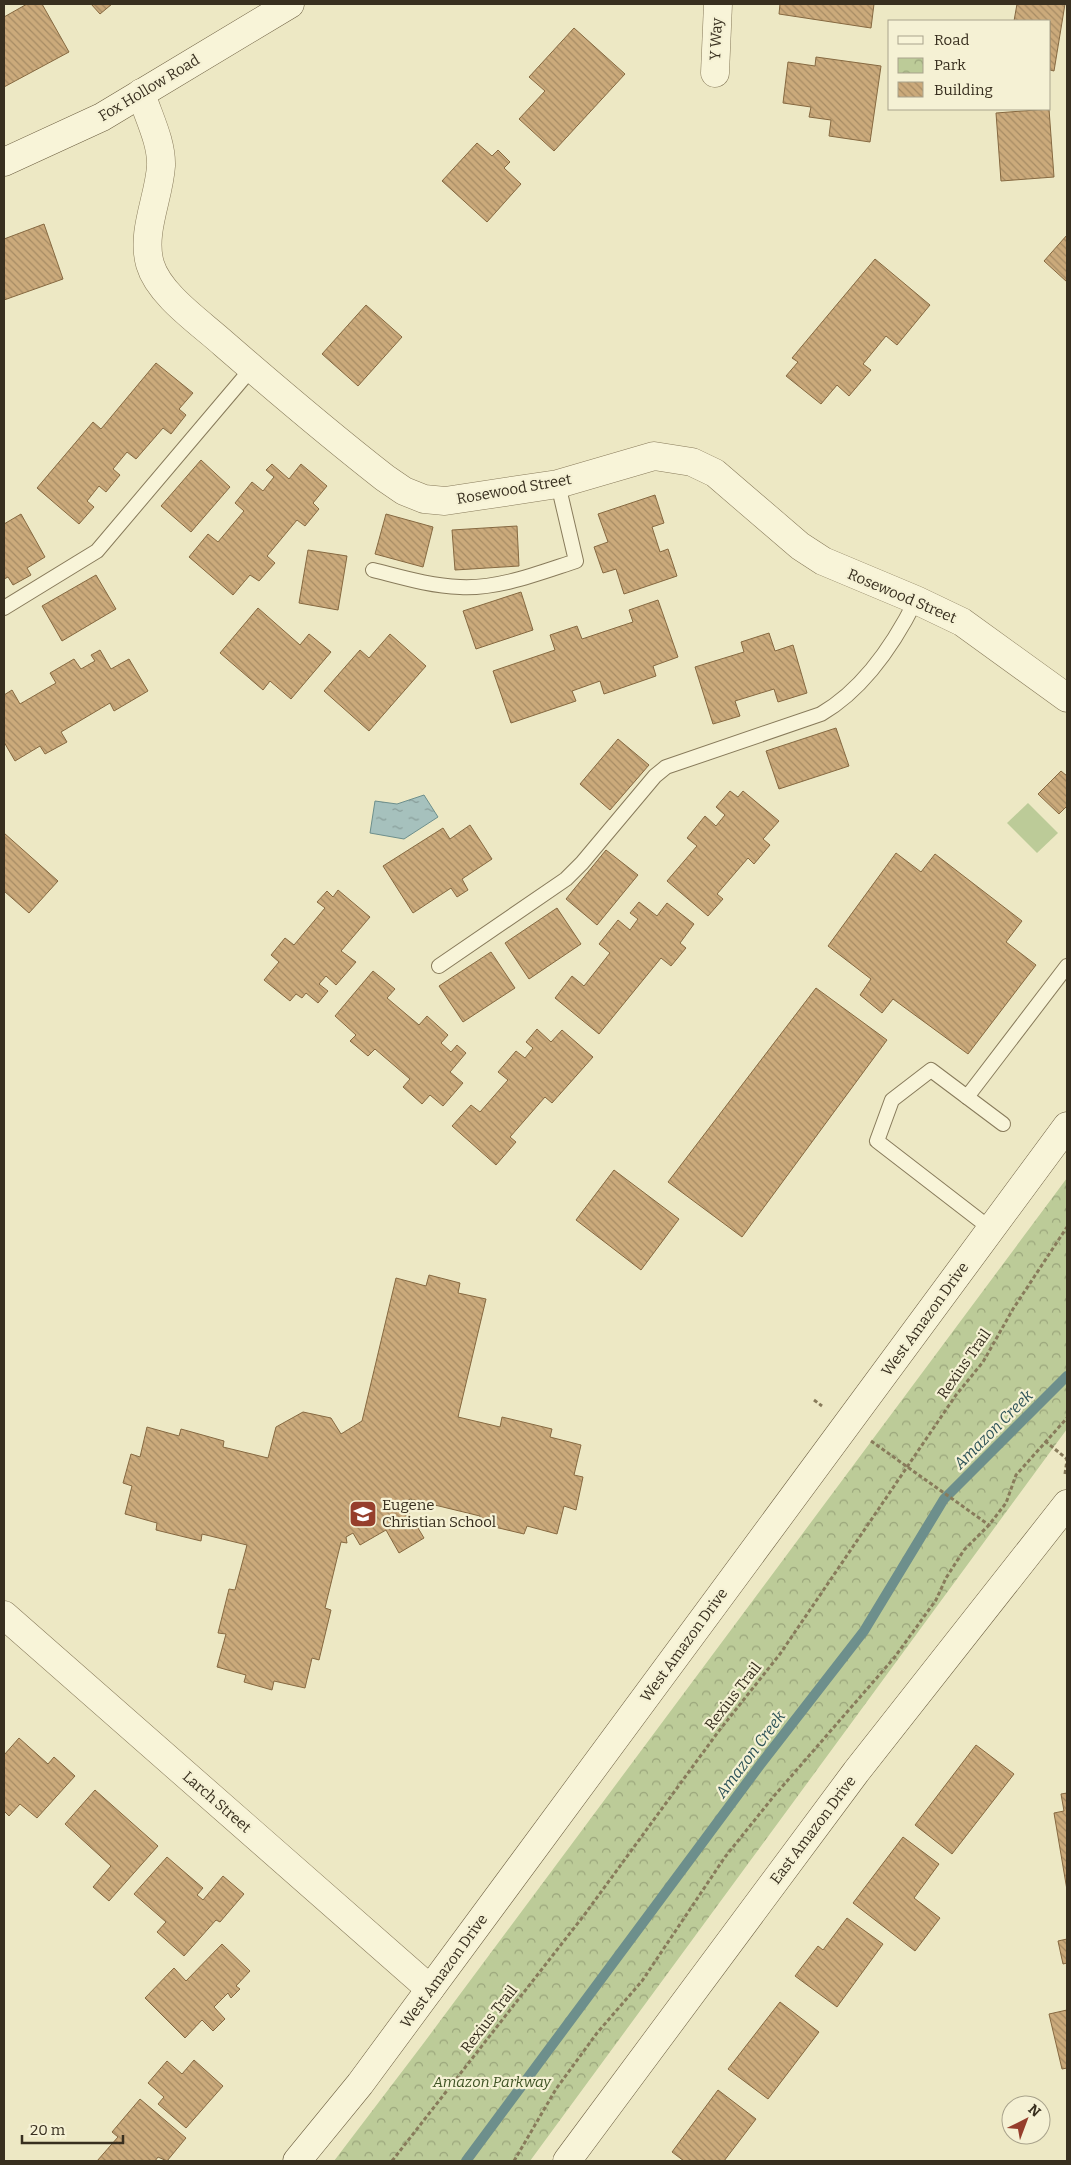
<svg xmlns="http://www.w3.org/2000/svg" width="1071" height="2165" viewBox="0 0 1071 2165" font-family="Bitter,serif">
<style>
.park{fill:url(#park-crowns)}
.garden{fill:#bccb98}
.water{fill:url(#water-ripples);stroke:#6d8f8c}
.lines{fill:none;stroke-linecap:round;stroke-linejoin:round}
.stream{stroke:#6d8f8c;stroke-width:10}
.building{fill:url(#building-back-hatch);stroke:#866941}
.lane-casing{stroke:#887b5b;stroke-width:16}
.street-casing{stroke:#887b5b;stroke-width:29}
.secondary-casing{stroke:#6a5c3e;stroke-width:29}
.path{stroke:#887b5b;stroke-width:3;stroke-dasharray:4 2.5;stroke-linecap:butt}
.lane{stroke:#f8f4d8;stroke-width:14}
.street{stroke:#f8f4d8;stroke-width:28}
.secondary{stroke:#f8f4d8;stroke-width:28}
.labels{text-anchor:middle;stroke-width:4.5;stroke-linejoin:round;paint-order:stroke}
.street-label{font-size:15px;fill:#382f1f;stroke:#f5f1d4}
.poi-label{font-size:15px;fill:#382f1f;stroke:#f5f1d4;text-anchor:start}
.park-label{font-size:15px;font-style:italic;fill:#405426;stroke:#f5f1d4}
.water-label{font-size:16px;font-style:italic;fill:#2e5358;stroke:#f5f1d4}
</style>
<defs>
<pattern id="park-crowns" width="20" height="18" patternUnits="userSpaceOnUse" patternTransform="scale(1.25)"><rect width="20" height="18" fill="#bccb98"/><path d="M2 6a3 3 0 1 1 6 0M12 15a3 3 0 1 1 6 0" fill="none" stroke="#9aa57b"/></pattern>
<pattern id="water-ripples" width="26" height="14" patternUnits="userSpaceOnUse" patternTransform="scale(1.25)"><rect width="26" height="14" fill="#a6c1bd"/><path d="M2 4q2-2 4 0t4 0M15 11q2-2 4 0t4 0" fill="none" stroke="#889d99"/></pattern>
<pattern id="building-back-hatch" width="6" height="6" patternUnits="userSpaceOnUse" patternTransform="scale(1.25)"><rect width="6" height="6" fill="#cbaa7b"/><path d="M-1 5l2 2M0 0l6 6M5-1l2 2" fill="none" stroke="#a68b64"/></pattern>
</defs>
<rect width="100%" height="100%" fill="#ede8c4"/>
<polygon class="park" points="1067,1178 1067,1429 530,2161 334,2161 423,2044"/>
<polygon class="garden" points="1028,803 1058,833 1037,853 1007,823"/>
<polygon class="water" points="424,795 438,817 404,839 370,833 375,801 397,804"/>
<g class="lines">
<polyline class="stream" points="466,2161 760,1765 864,1631 944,1499 1067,1376"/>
</g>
<g class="building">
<polygon points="27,4 42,4 69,52 4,87 4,17"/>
<polygon points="91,4 112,4 100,14"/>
<polygon points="780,4 874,4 871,28 779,14"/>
<polygon points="1017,4 1065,4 1054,71 1050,70 1050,21 1014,21"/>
<polygon points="574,28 625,74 554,151 519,119 545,91 529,77"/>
<polygon points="816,57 881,66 870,142 829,136 831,120 809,117 811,107 783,103 788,62 815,66"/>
<polygon points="1049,109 1054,177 1001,181 996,113"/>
<polygon points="477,143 492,156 498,150 510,162 504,168 521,184 487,222 442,181"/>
<polygon points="44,224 63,279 4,300 4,239"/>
<polygon points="1067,235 1067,282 1044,261"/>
<polygon points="875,259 930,305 897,345 886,336 863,364 871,370 849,396 837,385 821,404 786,376 798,362 792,358"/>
<polygon points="366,305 402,337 358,386 322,354"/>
<polygon points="156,363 193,393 179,409 186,415 171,434 163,428 136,459 127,452 113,469 120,475 106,492 99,486 87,501 94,507 79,524 37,488 93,422 101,429"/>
<polygon points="201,460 230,487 191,532 161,506"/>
<polygon points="272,464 289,479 301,464 327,486 313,503 319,509 305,526 297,520 267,556 275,563 259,581 250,575 233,595 189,557 208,534 218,542 244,511 235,503 252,482 263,491 274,477 266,470"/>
<polygon points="655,495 664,523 652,527 660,552 668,549 677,576 624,594 616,569 603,573 594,547 608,542 598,514"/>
<polygon points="21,514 45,557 27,568 31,575 13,585 8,577 4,579 4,524"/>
<polygon points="386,514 433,527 423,567 375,554"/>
<polygon points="517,526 519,566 455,570 452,530"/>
<polygon points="308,550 347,556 338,610 299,603"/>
<polygon points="96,575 116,609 62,641 42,606"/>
<polygon points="521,592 533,630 476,649 463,611"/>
<polygon points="658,600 678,657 653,666 656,676 604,694 600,681 572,691 576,701 511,723 493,671 555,650 550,635 577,626 582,639 633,622 629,610"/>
<polygon points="258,608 300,645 309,634 331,652 291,699 270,681 263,690 220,653"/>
<polygon points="769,633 775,651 793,645 807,693 778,702 774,689 735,701 740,716 713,724 695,667 744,652 741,642"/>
<polygon points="390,634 426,666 369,731 324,691 360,650 369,658"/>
<polygon points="100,650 111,669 129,659 148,691 114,711 110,703 61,732 67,742 45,754 40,746 15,761 4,742 4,695 12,690 20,704 56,683 50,673 74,659 81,669 95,661 91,655"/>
<polygon points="836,728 849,766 779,789 766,751"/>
<polygon points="618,739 649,765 610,810 580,784"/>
<polygon points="1061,771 1067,776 1067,806 1059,814 1038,794"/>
<polygon points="730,791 738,797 743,791 779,821 763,839 770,845 754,864 748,858 717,894 723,899 708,916 667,881 697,846 687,838 705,816 716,826 725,815 716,807"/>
<polygon points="470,825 492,859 462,879 468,890 457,897 451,888 413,913 383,866 443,828 450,839"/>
<polygon points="4,833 58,881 29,913 4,891"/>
<polygon points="606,850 638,875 597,925 566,899"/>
<polygon points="896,853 921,872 935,854 1022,921 1006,942 1036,965 968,1054 893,999 882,1013 860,995 871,979 828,946"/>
<polygon points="338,890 370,917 341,951 356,962 336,985 326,976 319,984 328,991 318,1003 306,993 302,998 296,994 290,1001 264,980 279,962 271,955 285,938 294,945 325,908 317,902 327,891 333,897"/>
<polygon points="639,902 657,916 667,903 694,924 680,943 686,948 671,966 661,958 599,1034 555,998 572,976 584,986 610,953 599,944 618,920 630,930 638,919 630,913"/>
<polygon points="557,908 581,944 529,979 505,943"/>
<polygon points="491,952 515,988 463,1022 439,986"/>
<polygon points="373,971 395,989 387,998 419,1025 427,1016 448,1035 441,1043 451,1052 457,1045 466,1053 450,1072 463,1083 443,1106 430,1095 422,1104 403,1087 410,1079 375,1049 368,1056 350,1041 356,1035 335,1016"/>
<polygon points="816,988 887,1040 742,1237 668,1182"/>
<polygon points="537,1029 551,1042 562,1030 593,1057 552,1103 545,1097 510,1137 516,1142 496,1165 452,1126 471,1105 480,1112 508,1080 498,1072 516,1051 525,1058 533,1048 526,1042"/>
<polygon points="614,1170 679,1219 641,1270 576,1220"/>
<polygon points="429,1275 460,1283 458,1293 486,1299 458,1417 500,1427 502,1417 552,1429 550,1437 581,1445 574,1475 583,1477 576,1510 564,1506 557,1534 527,1526 524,1534 478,1523 480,1516 410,1499 403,1503 424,1538 399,1553 386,1530 360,1545 353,1533 346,1537 347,1543 341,1542 325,1608 331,1610 319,1660 312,1658 305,1688 274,1681 272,1690 244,1682 246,1675 217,1667 226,1634 218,1633 229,1589 235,1590 247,1545 202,1534 201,1541 156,1530 157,1523 125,1514 132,1486 123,1483 131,1454 140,1457 147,1427 179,1436 181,1429 224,1441 223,1447 268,1458 276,1427 303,1412 331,1418 341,1434 362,1421 396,1278 426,1286"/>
<polygon points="19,1738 48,1764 54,1757 75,1776 37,1818 20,1804 9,1816 5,1812 4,1814 4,1755"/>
<polygon points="976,1745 1014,1774 952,1854 915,1825"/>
<polygon points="95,1790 158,1846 109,1901 93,1887 111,1866 65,1824"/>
<polygon points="1067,1793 1067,1890 1054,1813 1064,1811 1061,1794"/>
<polygon points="903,1837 939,1864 914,1898 940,1918 915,1951 853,1903"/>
<polygon points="167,1857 203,1888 197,1895 203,1900 223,1876 244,1894 220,1922 216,1920 184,1956 157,1932 166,1922 134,1894"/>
<polygon points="847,1918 883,1944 837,2007 795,1976 818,1946 823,1950"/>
<polygon points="1067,1939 1067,1963 1063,1964 1058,1941"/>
<polygon points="222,1944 250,1971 236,1986 240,1989 231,1998 228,1993 214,2007 225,2019 213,2031 202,2020 185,2038 145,1998 174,1968 186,1981"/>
<polygon points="780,2002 819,2032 768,2099 728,2069"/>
<polygon points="1067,2010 1067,2068 1062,2069 1049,2014"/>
<polygon points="194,2060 223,2086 186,2128 158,2104 164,2097 148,2083 167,2061 182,2074"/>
<polygon points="718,2090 756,2119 724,2161 684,2161 672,2152"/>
<polygon points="140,2099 186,2138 167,2161 158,2157 155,2161 97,2161 118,2137 112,2132"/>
</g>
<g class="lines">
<defs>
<g id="lane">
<path d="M373,570C401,577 430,586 460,587C499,589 539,573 576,561L558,484"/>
<polyline points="4,608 97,551 252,368"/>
<path d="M439,966L566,879L582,863L655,776L666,767L821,714C864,689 894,644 916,600"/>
<polyline points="967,1097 1003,1124"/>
<polyline points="991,1229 877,1141 892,1100 931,1070 967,1097 1067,966"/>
</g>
<g id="street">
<polyline points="715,73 718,4"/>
<path d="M141,93C148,116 162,142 161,166C159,198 141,232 150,264C159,295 201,323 224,344C277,390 330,435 385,478L404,491L424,499L445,501L558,484L654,456L692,462L715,473L800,546L823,561L916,600L962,622L1067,698"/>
<polyline points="4,1615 430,1989"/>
</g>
<g id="secondary">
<polyline points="4,162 102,117 290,4"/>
<polyline points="297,2161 360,2084 1067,1126"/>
<polyline points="567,2161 856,1772 1067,1504"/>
</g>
</defs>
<use href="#lane" class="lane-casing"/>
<use href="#street" class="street-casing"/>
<use href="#secondary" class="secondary-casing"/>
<g class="path">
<polyline points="814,1400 822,1406"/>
<polyline points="871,1441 989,1525"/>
<polyline points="1045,1441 1067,1459"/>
<polyline points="1065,1474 1067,1460"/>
<polyline points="392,2161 585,1914 718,1732 780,1654 956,1395 983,1362 1013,1309 1067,1227"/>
<polyline points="514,2161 556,2089 597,2033 642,1981 725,1857 774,1796 894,1658 936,1600 946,1578 964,1550 989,1525 1006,1503 1016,1475 1067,1418"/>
</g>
<use href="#lane" class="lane"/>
<use href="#street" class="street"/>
<use href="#secondary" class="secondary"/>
</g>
<defs>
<symbol id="school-square" viewBox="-11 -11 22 22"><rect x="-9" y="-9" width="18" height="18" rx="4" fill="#963e2c" stroke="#f5f1d4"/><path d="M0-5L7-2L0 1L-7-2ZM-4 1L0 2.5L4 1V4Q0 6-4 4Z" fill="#fff"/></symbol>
</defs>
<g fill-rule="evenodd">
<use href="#school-square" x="347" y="1498" width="32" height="32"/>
</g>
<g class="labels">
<g class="street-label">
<text transform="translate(716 39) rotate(-87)" y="5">Y Way</text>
<text transform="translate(149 88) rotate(-31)" y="5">Fox Hollow Road</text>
<text transform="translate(514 489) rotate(-10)" y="5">Rosewood Street</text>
<text transform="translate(902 596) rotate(23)" y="5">Rosewood Street</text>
<text transform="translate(925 1319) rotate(-54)" y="5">West Amazon Drive</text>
<text transform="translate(964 1364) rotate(-55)" y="5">Rexius Trail</text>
<text transform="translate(684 1645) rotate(-54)" y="5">West Amazon Drive</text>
<text transform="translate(733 1696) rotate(-52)" y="5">Rexius Trail</text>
<text transform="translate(217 1802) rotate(41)" y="5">Larch Street</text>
<text transform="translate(813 1830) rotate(-53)" y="5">East Amazon Drive</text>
<text transform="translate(444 1971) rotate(-54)" y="5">West Amazon Drive</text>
<text transform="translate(489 2019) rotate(-52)" y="5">Rexius Trail</text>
</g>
<g class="poi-label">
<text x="382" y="1510">Eugene<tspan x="382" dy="17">Christian School</tspan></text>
</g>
<g class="park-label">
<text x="492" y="2087">Amazon Parkway</text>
</g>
<g class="water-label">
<text transform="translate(993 1429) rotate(-45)" y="6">Amazon Creek</text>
<text transform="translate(750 1754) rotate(-53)" y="6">Amazon Creek</text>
</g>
</g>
<rect width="1071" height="2165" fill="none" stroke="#382f1f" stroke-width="10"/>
<rect x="888" y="20" width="162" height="90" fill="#f5f1d4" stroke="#a9a38c"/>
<rect x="898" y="36" width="25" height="8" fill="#f8f4d8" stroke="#a9a38c"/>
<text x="934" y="45" font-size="15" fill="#382f1f">Road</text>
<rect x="898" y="58" width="25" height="15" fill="url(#park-crowns)" stroke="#a9a38c"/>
<text x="934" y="70" font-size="15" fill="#382f1f">Park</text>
<rect x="898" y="82" width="25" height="15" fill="url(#building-back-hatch)" stroke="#a9a38c"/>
<text x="934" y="95" font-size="15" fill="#382f1f">Building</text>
<g transform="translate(1026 2120) rotate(42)"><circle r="24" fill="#f5f1d4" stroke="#a9a38c"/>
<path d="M0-4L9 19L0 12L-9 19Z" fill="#963e2c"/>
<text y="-8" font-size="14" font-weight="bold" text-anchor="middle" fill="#382f1f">N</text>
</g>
<path d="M22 2135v8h101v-8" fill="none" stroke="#382f1f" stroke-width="2.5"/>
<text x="30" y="2135" font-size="15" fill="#382f1f" stroke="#f5f1d4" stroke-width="4" paint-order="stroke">20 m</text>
</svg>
